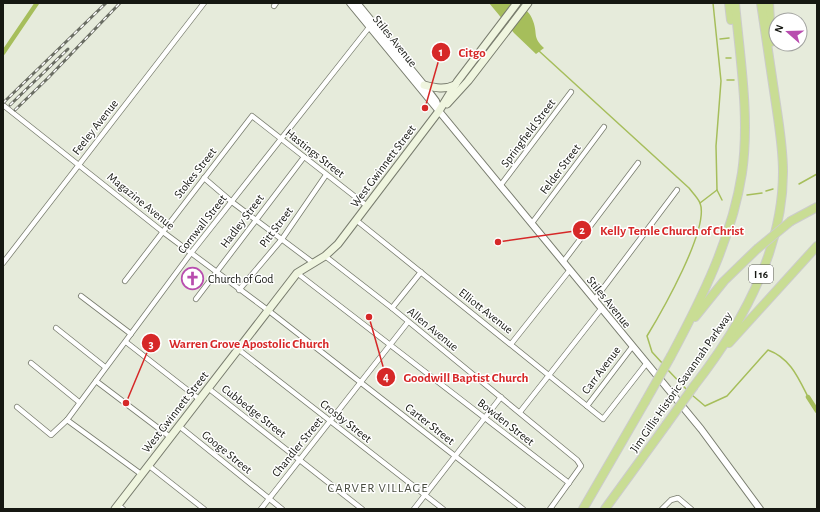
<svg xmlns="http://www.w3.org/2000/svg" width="820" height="512" viewBox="0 0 820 512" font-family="'Alegreya Sans',sans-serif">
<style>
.water{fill:#a6be5b}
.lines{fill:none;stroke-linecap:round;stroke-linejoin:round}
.stream{stroke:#a6be5b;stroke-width:1.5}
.canal{stroke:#a6be5b;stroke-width:4.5}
.minor-casing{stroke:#787c6e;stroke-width:6}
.tertiary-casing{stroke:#787c6e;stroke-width:8}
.secondary-casing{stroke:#787c6e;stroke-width:9}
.motorway-casing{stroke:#cccccb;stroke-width:10}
.minor{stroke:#fff;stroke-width:4.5}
.tertiary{stroke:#fff;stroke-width:6}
.secondary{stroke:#eff5df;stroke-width:7}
.motorway{stroke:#c9dd94;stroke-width:8}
.rail-casing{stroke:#6a6d63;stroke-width:3}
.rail{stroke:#fff;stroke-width:1.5;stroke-dasharray:4.5;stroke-linecap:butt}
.motorway-bridge-casing{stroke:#cccccb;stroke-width:10;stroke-linecap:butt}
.motorway-bridge{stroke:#c9dd94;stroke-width:8}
.labels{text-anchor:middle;stroke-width:3;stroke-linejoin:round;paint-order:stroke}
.shield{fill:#fff;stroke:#5c5d59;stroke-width:1}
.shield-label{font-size:11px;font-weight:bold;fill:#161812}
.street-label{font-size:12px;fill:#161812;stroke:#fff}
.poi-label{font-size:12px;fill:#161812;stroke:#fff;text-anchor:start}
.neighbourhood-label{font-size:13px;letter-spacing:1px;fill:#494d40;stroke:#fff}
.leader{fill:none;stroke:#d62828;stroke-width:1.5}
.callout-dot{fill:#d62828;stroke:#fff;stroke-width:1.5}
.mark-label{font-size:12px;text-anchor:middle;font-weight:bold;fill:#fff}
.callout-label{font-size:13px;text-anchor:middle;font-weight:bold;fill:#d62828;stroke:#fff;stroke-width:3;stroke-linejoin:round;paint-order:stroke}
</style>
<rect width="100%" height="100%" fill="#e6ebdb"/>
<path class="water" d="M489,3H520C525,9 531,14 533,21C538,34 532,37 544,48L536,54L514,33Z"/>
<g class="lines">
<g class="stream">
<polyline points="720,39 729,38"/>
<path d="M539,51L689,188C692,192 698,198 700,203C710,228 661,313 647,336L652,352L663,364"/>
<polyline points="726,58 731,58"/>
<polyline points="727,80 734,80"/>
<polyline points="799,184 817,174"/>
<polyline points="717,190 722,200"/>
<polyline points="766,191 773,189"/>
<polyline points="747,195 762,193"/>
<polyline points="700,203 717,190 716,146 721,81 713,3"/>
<polyline points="667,369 688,391"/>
<path d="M692,395L705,406L727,396L768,350C790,358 798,377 808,397"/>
</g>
<g class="canal">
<polyline points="3,53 37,3"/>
<polyline points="808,397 817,411"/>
</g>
<defs>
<g id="minor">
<polyline points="274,6 276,3"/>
<polyline points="3,105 163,232 269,311 523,509"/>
<polyline points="204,178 232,202 312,262"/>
<polyline points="500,186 571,92"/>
<polyline points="356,220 603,419 646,364"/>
<polyline points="532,223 604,127"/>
<polyline points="325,256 392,308 577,460 581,466 550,509"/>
<polyline points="563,262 638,163"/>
<polyline points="3,263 204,3"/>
<polyline points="297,273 569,483"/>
<polyline points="125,281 252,116 367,206"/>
<polyline points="239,290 282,239 326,175"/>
<polyline points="81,296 131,334"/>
<polyline points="196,299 304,157"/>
<polyline points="595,299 677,190"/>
<polyline points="392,308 421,272"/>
<polyline points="56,328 105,367"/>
<polyline points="126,342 199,399"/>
<polyline points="511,344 569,271"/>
<polyline points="238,349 443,509"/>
<polyline points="31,363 79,402"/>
<polyline points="96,381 170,437"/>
<polyline points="208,388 362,509"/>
<polyline points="587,406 632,347"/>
<polyline points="17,407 51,435 67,420 191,253 371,25"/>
<polyline points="520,412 601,309"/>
<polyline points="67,420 141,474"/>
<polyline points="179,426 282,509"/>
<polyline points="148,465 204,509"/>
<polyline points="118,505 123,509"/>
<polyline points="261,509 408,322"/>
<polyline points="414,509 501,397"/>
<polyline points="662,509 671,500 678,498 691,509"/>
</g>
<g id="tertiary">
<polyline points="350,3 701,429 760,509"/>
<polyline points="357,3 424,85 436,101 439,109"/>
</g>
<g id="secondary">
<path d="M424,85C436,88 444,90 455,85"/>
<polyline points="447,104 468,81 528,3"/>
<polyline points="115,509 297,273 325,256 338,244 439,111 457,82 517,3"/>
</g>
<g id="motorway">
<polyline points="729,3 731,20"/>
<polyline points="769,3 771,42"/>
<polyline points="791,221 817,207"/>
<polyline points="695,317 724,281 757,249"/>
<polyline points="729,343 817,246"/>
<path d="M671,356C702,298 732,238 742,173C750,117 740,59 735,3"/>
<path d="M694,386C741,326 783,251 783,172C783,151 780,131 777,111C772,75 766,39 761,3"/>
<polyline points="583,509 645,402"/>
<polyline points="605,509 666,425"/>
</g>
</defs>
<use href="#minor" class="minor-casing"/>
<use href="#tertiary" class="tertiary-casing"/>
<use href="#secondary" class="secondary-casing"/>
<use href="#motorway" class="motorway-casing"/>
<use href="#minor" class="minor"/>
<use href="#tertiary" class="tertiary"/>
<use href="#secondary" class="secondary"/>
<use href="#motorway" class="motorway"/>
<defs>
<g id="rail">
<polyline points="3,103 106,3"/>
<polyline points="10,105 68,49"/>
<polyline points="15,110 48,78 120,3"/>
</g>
</defs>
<use href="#rail" class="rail-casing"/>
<use href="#rail" class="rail"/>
<defs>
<g id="motorway-bridge">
<polyline points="757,249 791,221"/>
<polyline points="645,402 671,356"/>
<polyline points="666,425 694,386"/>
</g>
</defs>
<use href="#motorway-bridge" class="motorway-bridge-casing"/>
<use href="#motorway-bridge" class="motorway-bridge"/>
</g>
<defs>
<symbol id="church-ring" viewBox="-11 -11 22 22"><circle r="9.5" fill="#fff" stroke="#b84daf" stroke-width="1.5"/><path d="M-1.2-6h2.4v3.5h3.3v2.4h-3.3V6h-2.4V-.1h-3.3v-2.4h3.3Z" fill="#b84daf"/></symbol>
</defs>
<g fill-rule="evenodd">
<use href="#church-ring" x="180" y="266" width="25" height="25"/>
</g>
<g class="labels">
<rect class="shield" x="749" y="265" width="24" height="18" rx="3"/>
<g class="shield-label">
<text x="761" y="278">I 16</text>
</g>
<g class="street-label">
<text transform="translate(395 41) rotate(51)" y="4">Stiles Avenue</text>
<text transform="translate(95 127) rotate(-52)" y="4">Feeley Avenue</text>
<text transform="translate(528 133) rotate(-53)" y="4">Springfield Street</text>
<text transform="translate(315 153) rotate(38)" y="4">Hastings Street</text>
<text transform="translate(383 166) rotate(-53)" y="4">West Gwinnett Street</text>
<text transform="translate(560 169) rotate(-53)" y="4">Felder Street</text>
<text transform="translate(195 173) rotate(-52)" y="4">Stokes Street</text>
<text transform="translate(141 201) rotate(39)" y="4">Magazine Avenue</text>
<text transform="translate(242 221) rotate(-53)" y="4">Hadley Street</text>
<text transform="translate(202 224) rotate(-52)" y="4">Cornwall Street</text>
<text transform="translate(276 227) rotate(-53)" y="4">Pitt Street</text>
<text transform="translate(609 302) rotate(51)" y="4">Stiles Avenue</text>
<text transform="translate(486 311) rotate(38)" y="4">Elliott Avenue</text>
<text transform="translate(433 329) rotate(39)" y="4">Allen Avenue</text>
<text transform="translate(601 370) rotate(-53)" y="4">Carr Avenue</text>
<text transform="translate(681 382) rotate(-55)" y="4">Jim Gillis Historic Savannah Parkway</text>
<text transform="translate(254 411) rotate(38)" y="4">Cubbedge Street</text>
<text transform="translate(175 412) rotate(-52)" y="4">West Gwinnett Street</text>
<text transform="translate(346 421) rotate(38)" y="4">Crosby Street</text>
<text transform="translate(506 422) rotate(38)" y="4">Bowden Street</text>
<text transform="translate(430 424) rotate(38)" y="4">Carter Street</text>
<text transform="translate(297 447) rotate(-51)" y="4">Chandler Street</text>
<text transform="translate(227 452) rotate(39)" y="4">Googe Street</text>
</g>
<g class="poi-label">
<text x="208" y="283">Church of God</text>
</g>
<g class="neighbourhood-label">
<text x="378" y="492">CARVER VILLAGE</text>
</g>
</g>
<path class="leader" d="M425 108L441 52M498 242L582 230M126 403L151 343M369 317L386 377"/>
<g class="callout-dot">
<circle cx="425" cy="108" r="4"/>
<circle cx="498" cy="242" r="4"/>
<circle cx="126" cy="403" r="4"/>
<circle cx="369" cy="317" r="4"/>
<circle cx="441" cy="52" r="10"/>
<circle cx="582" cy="230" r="10"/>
<circle cx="151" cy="343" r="10"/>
<circle cx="386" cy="377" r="10"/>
</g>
<g class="mark-label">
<text x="441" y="56">1</text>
<text x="582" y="234">2</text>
<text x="151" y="348">3</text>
<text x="386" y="381">4</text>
</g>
<g class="callout-label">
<text x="472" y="57">Citgo</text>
<text x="672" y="235">Kelly Temle Church of Christ</text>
<text x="249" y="348">Warren Grove Apostolic Church</text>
<text x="466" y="382">Goodwill Baptist Church</text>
</g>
<rect width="820" height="512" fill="none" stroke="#161812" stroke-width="8"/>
<g transform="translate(788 32) rotate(290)"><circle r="19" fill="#ffffff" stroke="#a2a3a0"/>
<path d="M0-3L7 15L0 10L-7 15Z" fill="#b84daf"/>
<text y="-6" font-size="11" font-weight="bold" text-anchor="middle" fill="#161812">N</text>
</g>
</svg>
